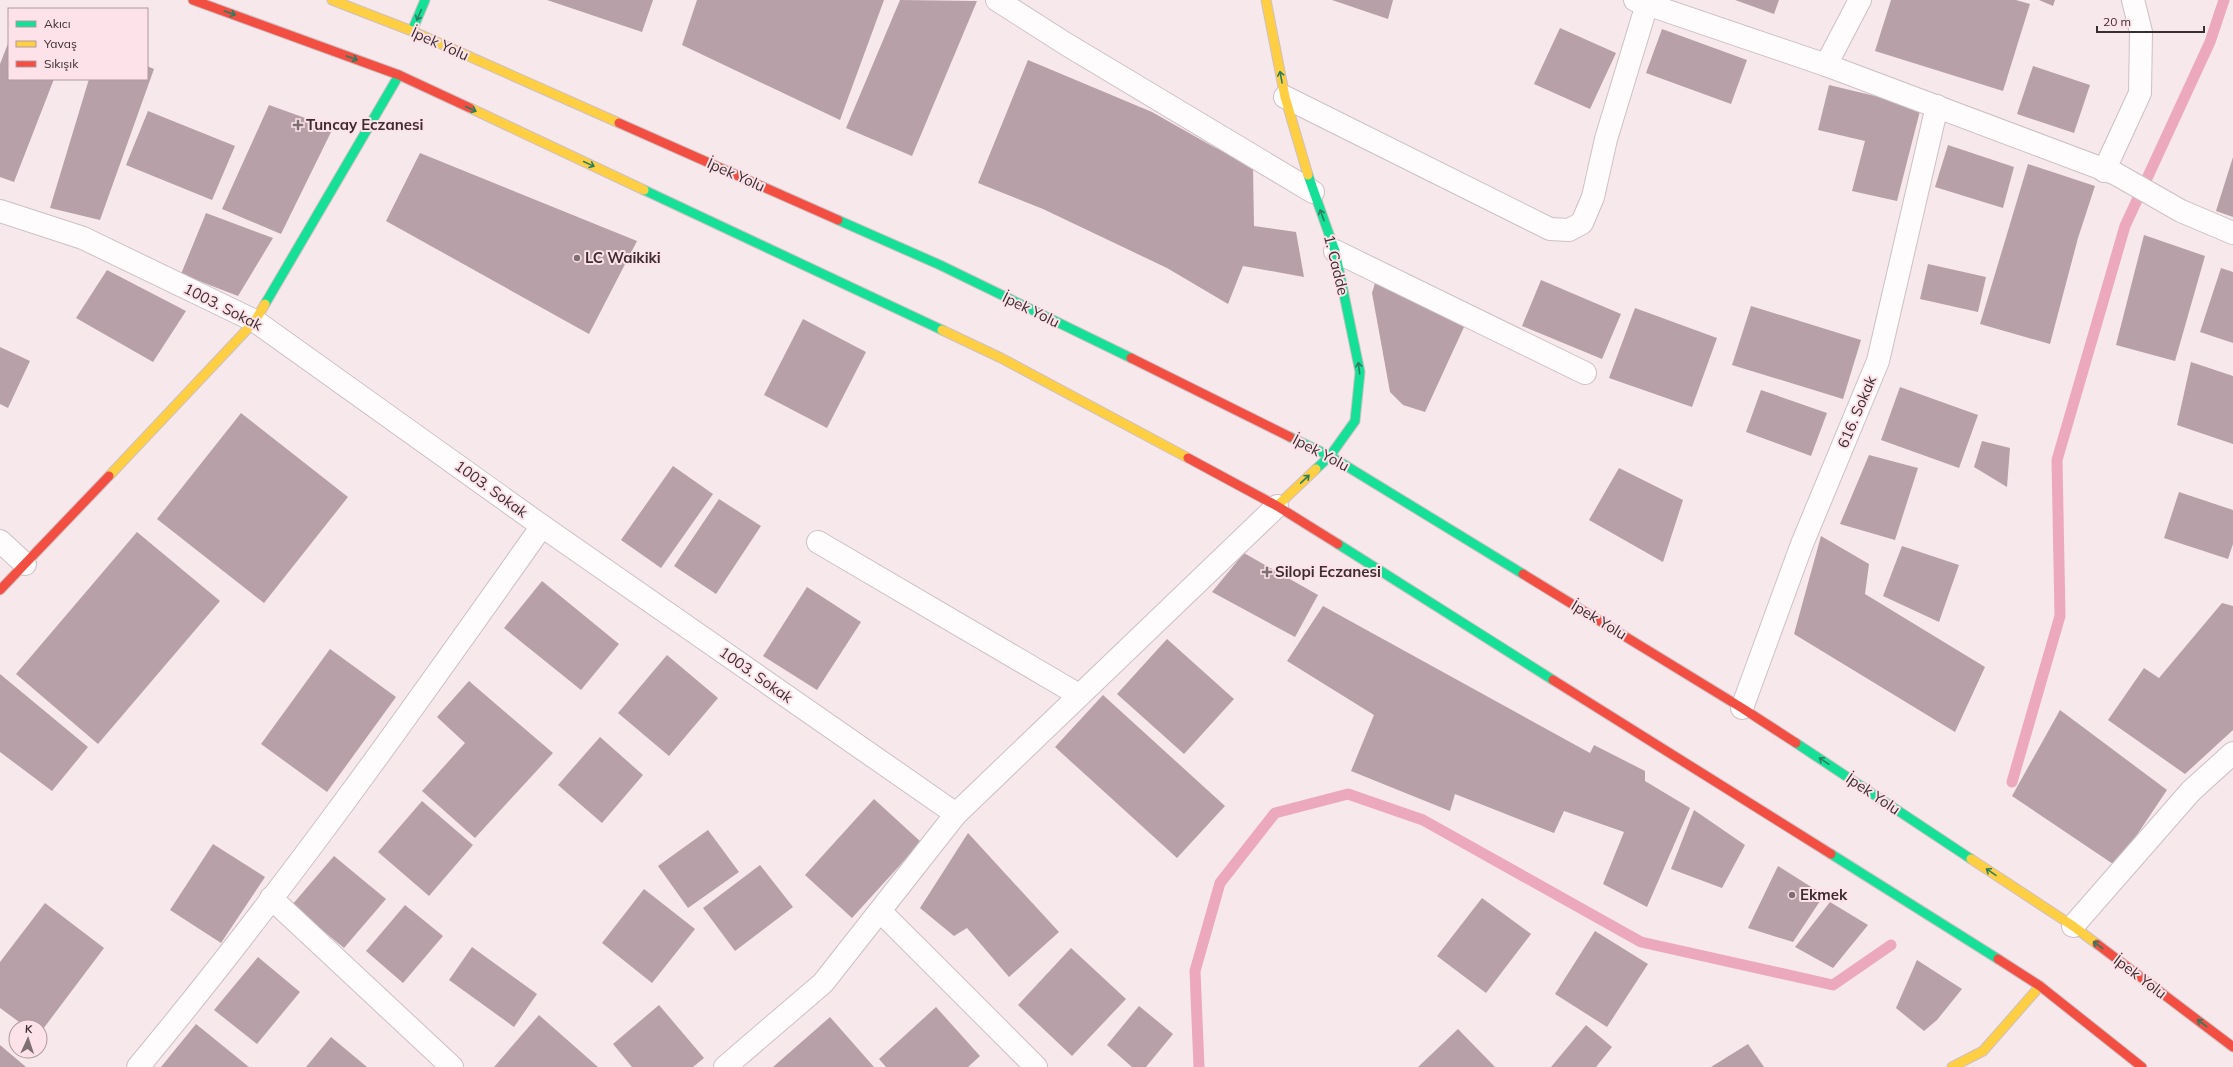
<svg xmlns="http://www.w3.org/2000/svg" width="2233" height="1067" viewBox="0 0 2233 1067" font-family="Mulish,sans-serif">
<style>
.lines{fill:none;stroke-linecap:round;stroke-linejoin:round}
.stream{stroke:#eca8bd;stroke-width:11}
.building{fill:#b7a0a7}
.street-casing{stroke:#cdc0c4;stroke-width:24}
.fast-casing{stroke:#cdc0c4;stroke-width:11}
.slow-casing{stroke:#cdc0c4;stroke-width:11}
.jam-casing{stroke:#cdc0c4;stroke-width:11}
.street{stroke:#fefcfc;stroke-width:22}
.fast{stroke:#16e098;stroke-width:9}
.slow{stroke:#ffcf43;stroke-width:9}
.jam{stroke:#f24e42;stroke-width:9}
.oneway{stroke:#2a7e5f}
.poi-dot{fill:#7d6f72;stroke:#fde2e9;stroke-width:1.5}
.labels{text-anchor:middle;stroke-width:4;stroke-linejoin:round;paint-order:stroke}
.street-label{font-size:15px;fill:#3b2e31;stroke:#fde2e9}
.poi-label{font-size:15px;font-weight:bold;fill:#3b2e31;stroke:#fde2e9;text-anchor:start}
</style>
<rect width="100%" height="100%" fill="#f7e8ec"/>
<g class="lines">
<g class="stream">
<polyline points="2012,782 2060,616 2057,460 2125,226 2210,42 2224,0"/>
<polyline points="1199,1067 1195,971 1220,883 1275,813 1348,794 1423,820 1641,942 1833,985 1891,945"/>
</g>
</g>
<g class="building">
<polygon points="547,0 653,0 642,32"/>
<polygon points="697,0 884,0 840,120 682,45"/>
<polygon points="900,0 977,1 912,156 846,128"/>
<polygon points="1332,0 1393,0 1388,19"/>
<polygon points="1735,0 1779,0 1774,14"/>
<polygon points="1891,0 2016,0 2030,4 2003,91 1875,51"/>
<polygon points="2039,0 2055,0 2053,6"/>
<polygon points="1560,28 1616,53 1590,109 1534,84"/>
<polygon points="1662,29 1747,60 1731,104 1646,73"/>
<polygon points="9,41 9,79 54,79 14,182 0,177 0,64"/>
<polygon points="1028,60 1152,112 1212,146 1253,166 1254,226 1296,232 1304,277 1243,266 1228,304 1167,268 1043,209 978,183"/>
<polygon points="147,66 154,69 100,220 50,208 89,79 147,79"/>
<polygon points="2033,66 2090,85 2074,133 2017,114"/>
<polygon points="1829,85 1921,107 1897,201 1852,191 1865,141 1818,130"/>
<polygon points="269,105 333,128 281,234 222,209"/>
<polygon points="148,111 235,146 212,200 126,165"/>
<polygon points="1948,145 2014,167 2003,208 1935,187"/>
<polygon points="420,153 637,241 589,334 386,221"/>
<polygon points="2233,157 2233,217 2216,211"/>
<polygon points="2028,164 2095,186 2078,238 2050,344 1980,324"/>
<polygon points="206,213 273,238 238,296 181,274"/>
<polygon points="2144,235 2205,256 2175,361 2116,345"/>
<polygon points="1928,264 1986,277 1978,312 1920,299"/>
<polygon points="2221,268 2233,272 2233,343 2200,332"/>
<polygon points="107,270 186,311 153,362 76,318"/>
<polygon points="1541,280 1621,314 1602,359 1522,326"/>
<polygon points="1375,283 1464,327 1425,412 1403,405 1390,392 1372,293"/>
<polygon points="1751,306 1861,340 1843,399 1732,365"/>
<polygon points="1635,308 1717,338 1692,407 1609,378"/>
<polygon points="803,319 866,352 827,428 764,395"/>
<polygon points="0,347 30,361 8,408 0,404"/>
<polygon points="2191,362 2233,376 2233,444 2177,425"/>
<polygon points="1900,387 1978,415 1959,468 1881,440"/>
<polygon points="1761,390 1827,413 1811,456 1746,432"/>
<polygon points="241,413 348,497 264,603 157,519"/>
<polygon points="1982,441 2010,448 2007,487 1974,467"/>
<polygon points="1869,455 1918,468 1895,540 1840,524"/>
<polygon points="673,466 713,494 661,568 621,540"/>
<polygon points="1619,468 1683,500 1663,562 1589,520"/>
<polygon points="2179,492 2233,510 2233,544 2228,559 2164,538"/>
<polygon points="719,499 761,526 716,594 674,566"/>
<polygon points="137,532 220,601 98,744 16,674"/>
<polygon points="1821,536 1869,564 1865,594 1985,667 1955,732 1794,634"/>
<polygon points="1902,546 1959,565 1939,622 1883,596"/>
<polygon points="1244,553 1318,595 1295,637 1212,592"/>
<polygon points="542,581 619,644 581,690 504,628"/>
<polygon points="807,587 861,622 817,690 763,656"/>
<polygon points="2222,603 2233,606 2233,730 2185,774 2108,720 2144,668 2159,678"/>
<polygon points="1323,606 1590,753 1594,745 1645,771 1645,781 1690,808 1647,907 1603,884 1624,832 1564,811 1554,833 1455,794 1450,811 1351,771 1374,715 1287,661"/>
<polygon points="1167,639 1234,699 1184,754 1117,694"/>
<polygon points="330,649 396,697 327,792 261,744"/>
<polygon points="667,655 718,698 669,756 618,713"/>
<polygon points="0,674 88,747 52,791 0,752"/>
<polygon points="469,681 553,753 475,838 422,791 465,743 437,717"/>
<polygon points="1103,695 1225,806 1177,858 1055,747"/>
<polygon points="2060,710 2167,790 2116,866 2012,796"/>
<polygon points="600,737 643,775 602,823 558,785"/>
<polygon points="874,799 921,842 852,918 805,875"/>
<polygon points="422,801 473,845 429,896 378,852"/>
<polygon points="1694,810 1745,845 1722,888 1671,869"/>
<polygon points="708,830 739,872 688,908 658,866"/>
<polygon points="968,833 1059,932 1009,977 967,928 954,936 920,908"/>
<polygon points="213,844 265,877 221,943 170,910"/>
<polygon points="334,856 386,899 344,948 292,905"/>
<polygon points="760,865 793,907 735,951 703,908"/>
<polygon points="1778,866 1824,895 1793,942 1748,928"/>
<polygon points="644,889 695,929 652,983 602,943"/>
<polygon points="1482,898 1531,934 1486,993 1437,956"/>
<polygon points="1830,902 1868,925 1833,968 1795,947"/>
<polygon points="45,903 104,948 40,1033 40,1027 26,1027 0,1008 0,962"/>
<polygon points="405,905 443,936 403,983 366,951"/>
<polygon points="1595,931 1648,964 1607,1027 1555,994"/>
<polygon points="472,947 537,994 514,1027 449,980"/>
<polygon points="1071,948 1126,999 1072,1056 1018,1005"/>
<polygon points="258,957 300,992 257,1044 214,1010"/>
<polygon points="1917,960 1962,989 1937,1020 1924,1031 1896,1008"/>
<polygon points="659,1005 704,1058 693,1067 632,1067 613,1044"/>
<polygon points="1139,1006 1173,1034 1146,1067 1132,1067 1107,1045"/>
<polygon points="936,1007 980,1056 968,1067 886,1067 879,1059"/>
<polygon points="539,1015 598,1067 494,1067"/>
<polygon points="830,1017 874,1067 773,1067"/>
<polygon points="196,1024 249,1067 161,1067"/>
<polygon points="1586,1025 1612,1047 1596,1067 1551,1067"/>
<polygon points="1458,1029 1495,1067 1418,1067"/>
<polygon points="331,1037 367,1067 306,1067"/>
<polygon points="1748,1044 1764,1067 1711,1067"/>
<polygon points="0,1045 26,1067 0,1067"/>
</g>
<g class="lines">
<defs>
<g id="street">
<polyline points="997,0 1066,44 1313,192"/>
<polyline points="1635,0 1826,65 2116,174 2181,211 2233,233"/>
<polyline points="1826,65 1860,0"/>
<polyline points="1285,97 1550,229 1569,230 1582,223 1593,197 1606,139 1647,4"/>
<polyline points="2104,171 2140,93 2141,32 2133,0"/>
<polyline points="0,211 83,238 255,321 542,526 956,814"/>
<polyline points="1335,251 1585,373"/>
<polyline points="0,541 25,564"/>
<polyline points="818,542 1079,695"/>
<polyline points="1742,708 1802,544 1878,361 1937,106"/>
<polyline points="271,898 452,1067"/>
<polyline points="880,911 1036,1067"/>
<polyline points="2073,926 2191,791 2233,753"/>
<path d="M138,1067C282,894 412,710 542,526"/>
<polyline points="725,1067 823,983 956,814 1277,506"/>
</g>
<g id="fast">
<polyline points="412,31 425,0"/>
<polyline points="1308,175 1335,251 1360,372 1355,421 1330,456 1316,469"/>
<polyline points="644,190 942,330"/>
<polyline points="838,220 940,265 1131,358"/>
<polyline points="265,304 399,75"/>
<polyline points="1290,437 1330,456 1523,574"/>
<polyline points="1338,544 1553,680"/>
<polyline points="1796,743 1971,859"/>
<polyline points="1831,854 1998,959"/>
</g>
<g id="slow">
<polyline points="332,0 412,31 619,123"/>
<polyline points="1266,0 1285,97 1308,175"/>
<polyline points="470,108 644,190"/>
<polyline points="942,330 1001,358 1188,458"/>
<polyline points="109,476 255,321 265,304"/>
<polyline points="1277,506 1316,469"/>
<polyline points="1971,859 2073,926 2097,944"/>
<polyline points="1952,1067 1983,1051 2040,986"/>
</g>
<g id="jam">
<polyline points="193,0 399,75 470,108"/>
<polyline points="619,123 838,220"/>
<polyline points="1131,358 1290,437"/>
<polyline points="1188,458 1277,506 1338,544"/>
<polyline points="1523,574 1742,708 1796,743"/>
<polyline points="0,590 109,476"/>
<polyline points="1553,680 1831,854"/>
<polyline points="2097,944 2233,1047"/>
<polyline points="1998,959 2040,986 2142,1067"/>
</g>
</defs>
<use href="#street" class="street-casing"/>
<use href="#fast" class="fast-casing"/>
<use href="#slow" class="slow-casing"/>
<use href="#jam" class="jam-casing"/>
<use href="#street" class="street"/>
<use href="#fast" class="fast"/>
<use href="#slow" class="slow"/>
<use href="#jam" class="jam"/>
</g>
<defs><path id="oneway-shaft" d="M-6 0H5M1.5-3L5.5 0L1.5 3" fill="none" stroke-width="1.6" stroke-linecap="round" stroke-linejoin="round"/></defs>
<g class="oneway">
<use href="#oneway-shaft" transform="translate(230 13) rotate(20)"/>
<use href="#oneway-shaft" transform="translate(419 15) rotate(113)"/>
<use href="#oneway-shaft" transform="translate(352 58) rotate(20)"/>
<use href="#oneway-shaft" transform="translate(1281 77) rotate(-101)"/>
<use href="#oneway-shaft" transform="translate(471 109) rotate(25)"/>
<use href="#oneway-shaft" transform="translate(589 164) rotate(25)"/>
<use href="#oneway-shaft" transform="translate(1322 215) rotate(-110)"/>
<use href="#oneway-shaft" transform="translate(1359 368) rotate(-97)"/>
<use href="#oneway-shaft" transform="translate(1305 479) rotate(-43)"/>
<use href="#oneway-shaft" transform="translate(1824 761) rotate(-146)"/>
<use href="#oneway-shaft" transform="translate(1991 872) rotate(-146)"/>
<use href="#oneway-shaft" transform="translate(2098 945) rotate(-143)"/>
<use href="#oneway-shaft" transform="translate(2202 1023) rotate(-143)"/>
</g>
<g class="poi-dot">
<path d="M296 119h4v4h4v4h-4v4h-4v-4h-4v-4h4z"/>
<circle cx="577" cy="258" r="4"/>
<path d="M1265 566h4v4h4v4h-4v4h-4v-4h-4v-4h4z"/>
<circle cx="1792" cy="895" r="4"/>
</g>
<g class="labels">
<g class="street-label">
<text transform="translate(440 44) rotate(24)" y="5">İpek Yolu</text>
<text transform="translate(736 175) rotate(24)" y="5">İpek Yolu</text>
<text transform="translate(1336 265) rotate(76)" y="5">1. Cadde</text>
<text transform="translate(223 307) rotate(27)" y="5">1003. Sokak</text>
<text transform="translate(1031 310) rotate(26)" y="5">İpek Yolu</text>
<text transform="translate(1857 412) rotate(-67)" y="5">616. Sokak</text>
<text transform="translate(1321 453) rotate(28)" y="5">İpek Yolu</text>
<text transform="translate(491 489) rotate(36)" y="5">1003. Sokak</text>
<text transform="translate(1599 620) rotate(31)" y="5">İpek Yolu</text>
<text transform="translate(756 675) rotate(35)" y="5">1003. Sokak</text>
<text transform="translate(1873 794) rotate(34)" y="5">İpek Yolu</text>
<text transform="translate(2140 977) rotate(37)" y="5">İpek Yolu</text>
</g>
<g class="poi-label">
<text x="306" y="130">Tuncay Eczanesi</text>
<text x="585" y="263">LC Waikiki</text>
<text x="1275" y="577">Silopi Eczanesi</text>
<text x="1800" y="900">Ekmek</text>
</g>
</g>
<rect x="8" y="8" width="140" height="72" fill="#fde2e9" stroke="#af9a9f"/>
<rect x="16" y="21" width="20" height="6" fill="#16e098" stroke="#af9a9f"/>
<text x="44" y="28" font-size="12" fill="#3b2e31">Akıcı</text>
<rect x="16" y="41" width="20" height="6" fill="#ffcf43" stroke="#af9a9f"/>
<text x="44" y="48" font-size="12" fill="#3b2e31">Yavaş</text>
<rect x="16" y="61" width="20" height="6" fill="#f24e42" stroke="#af9a9f"/>
<text x="44" y="68" font-size="12" fill="#3b2e31">Sıkışık</text>
<g transform="translate(28 1039) rotate(3)"><circle r="19" fill="#fde2e9" stroke="#af9a9f"/>
<path d="M0-3L7 15L0 10L-7 15Z" fill="#7d6f72"/>
<text y="-6" font-size="11" font-weight="bold" text-anchor="middle" fill="#3b2e31">K</text>
</g>
<path d="M2097 26v6h107v-6" fill="none" stroke="#3b2e31" stroke-width="2"/>
<text x="2103" y="26" font-size="12" fill="#3b2e31" stroke="#fde2e9" stroke-width="3" paint-order="stroke">20 m</text>
</svg>
